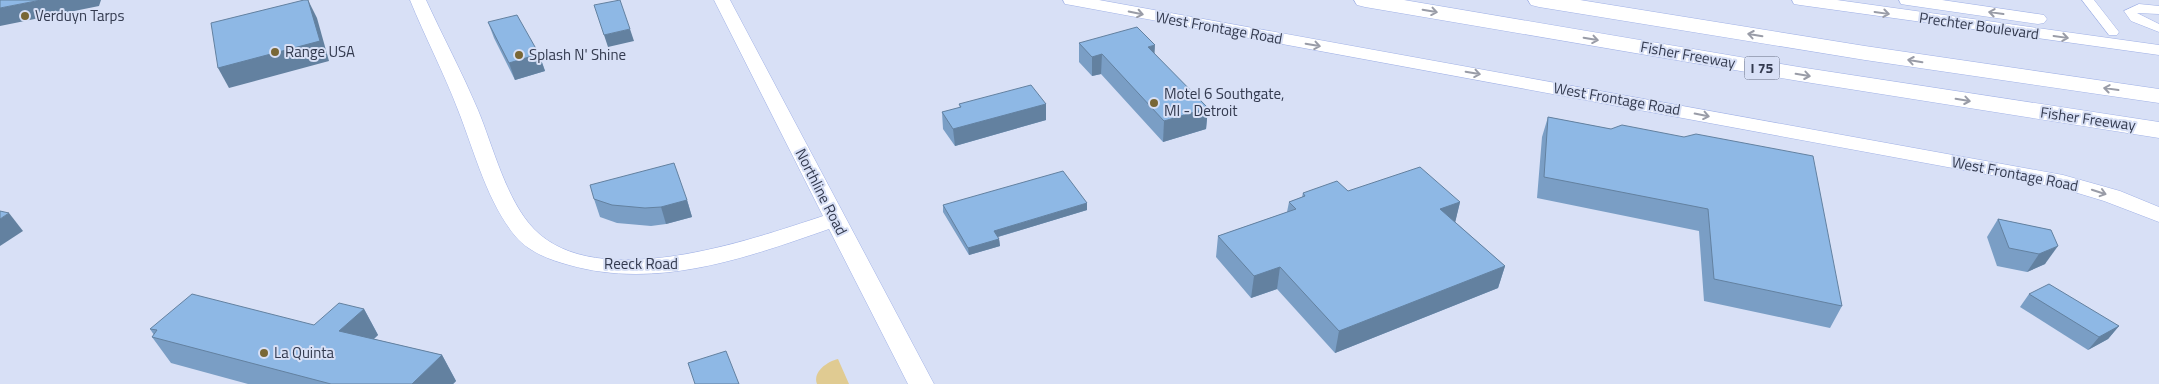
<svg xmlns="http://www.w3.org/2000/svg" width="2159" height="384" viewBox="0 0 2159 384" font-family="'Titillium Web',sans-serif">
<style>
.green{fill:#e0cb92}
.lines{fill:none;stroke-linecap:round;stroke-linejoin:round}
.street-casing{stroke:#a0b1e6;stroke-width:1}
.secondary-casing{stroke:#a0b1e6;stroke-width:1}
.highway-casing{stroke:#a0b1e6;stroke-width:1}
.street{fill:#fff;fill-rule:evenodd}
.secondary{fill:#fff;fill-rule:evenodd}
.highway{fill:#fff;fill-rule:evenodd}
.wall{fill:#7a9ec5}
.shaded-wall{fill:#6381a0}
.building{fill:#8eb8e5;stroke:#6381a0}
.oneway{stroke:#999ca7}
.poi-dot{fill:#796736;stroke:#d8e0f6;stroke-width:2}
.labels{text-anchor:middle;stroke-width:4;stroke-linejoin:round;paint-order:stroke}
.shield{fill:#d8e0f6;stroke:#646c81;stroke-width:1}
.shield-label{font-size:14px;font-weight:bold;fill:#333a4f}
.poi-label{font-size:15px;fill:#333a4f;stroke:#d8e0f6;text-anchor:start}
.street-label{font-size:15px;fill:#333a4f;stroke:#d8e0f6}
</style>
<rect width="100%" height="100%" fill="#d8e0f6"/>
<path class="green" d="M838,359L849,384H817C812,372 828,361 838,359Z"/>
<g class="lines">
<defs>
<g id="street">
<polygon points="2082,0 2094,0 2119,32 2117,35 2109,35"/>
<polygon points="2139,4 2159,6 2159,14 2137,13 2159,24 2159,32 2131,21 2124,11"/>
</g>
<g id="secondary">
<path d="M410,0H426C443,37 462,72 478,110C493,146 506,200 534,229C597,294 750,240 823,216L714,0H730L934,384H908L829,229C746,258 657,290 569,265C550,260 529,252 516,237C487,202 475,153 458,110C444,73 425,37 410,0Z"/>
<polygon points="1063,0 1099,0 2063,175 2120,191 2159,207 2159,222 2104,201 2061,188 1071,5 1065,4"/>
<polygon points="1792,0 1837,0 2159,45 2159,55 1800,5 1794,4"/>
<polygon points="1899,0 1942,0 2038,14 2044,15 2047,19 2044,23 2038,24 1907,5 1901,4"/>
</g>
<g id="highway">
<polygon points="1354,0 1404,0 1799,67 2159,122 2159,138 1799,81 1365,7 1357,5"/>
<polygon points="1528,0 1580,0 1865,46 2159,89 2159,103 1865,60 1539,7 1531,5"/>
</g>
</defs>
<use href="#street" class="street-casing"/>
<use href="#secondary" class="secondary-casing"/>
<use href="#highway" class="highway-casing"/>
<use href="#street" class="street"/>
<use href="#secondary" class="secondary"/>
<use href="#highway" class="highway"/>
</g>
<g class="wall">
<polygon points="488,22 539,54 545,71 515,80 494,38"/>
<polygon points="1079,43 1155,55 1208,108 1206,129 1163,142 1101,74 1092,76 1079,62"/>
<polygon points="959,104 1046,104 1046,120 955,146 943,129 942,112 960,108"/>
<polygon points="1548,117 1611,129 1842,306 1830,328 1704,301 1699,231 1537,198 1542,137"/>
<polygon points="1348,191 1460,202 1455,222 1505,266 1498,288 1335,353 1277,289 1251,298 1216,257 1218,236 1287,212 1289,202 1302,197 1303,193"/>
<polygon points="594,199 687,200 692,217 666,224 651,226 617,223 600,217"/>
<polygon points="1087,203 1087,210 998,237 999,239 1000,246 969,255 943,212 943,205"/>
<polygon points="1998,219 2051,230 2045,264 2027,272 1997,266 1987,237"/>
<polygon points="2029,294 2119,326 2108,339 2088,350 2020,307"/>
<polygon points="364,309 378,335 374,339 442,355 456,381 453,384 248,384 171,363 152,337 154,335 150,329 314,325"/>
</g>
<g class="shaded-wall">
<polygon points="41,0 101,0 99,6 0,26 0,8"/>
<polygon points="308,0 317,18 329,61 229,88 218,68"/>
<polygon points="630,29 634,41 608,47 604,35"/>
<polygon points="1155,45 1154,65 1148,47"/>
<polygon points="539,54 545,71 515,80 509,63"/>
<polygon points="1102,54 1101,74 1092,76 1092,57"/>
<polygon points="1046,104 1046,120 955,146 953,129"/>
<polygon points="1208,108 1206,129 1163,142 1164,121"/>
<polygon points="687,200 692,217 666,224 661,207"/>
<polygon points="1460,202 1455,223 1440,209"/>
<polygon points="1087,203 1087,210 994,238 994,231"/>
<polygon points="9,213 23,231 0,246 0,219"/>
<polygon points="999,239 1000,246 969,255 968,248"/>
<polygon points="2058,246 2045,264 2027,272 2039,254"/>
<polygon points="1505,266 1498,288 1335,353 1339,331"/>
<polygon points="1280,267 1277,289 1251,298 1254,276"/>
<polygon points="364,309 378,335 353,357 339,331"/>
<polygon points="2119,326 2108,339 2088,350 2099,337"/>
<polygon points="442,355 456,381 453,384 412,384"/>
</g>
<g class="building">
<polygon points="0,0 41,0 0,8"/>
<polygon points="304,0 308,0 320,41 218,68 211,23"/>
<polygon points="620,0 630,29 604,35 594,5"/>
<polygon points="517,15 539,54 509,63 488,22"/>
<polygon points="1137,27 1155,45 1148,47 1208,108 1164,121 1102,54 1092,57 1079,43"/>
<polygon points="1031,85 1046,104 953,129 942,112 961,107 959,104"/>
<polygon points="1548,117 1611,129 1622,125 1684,137 1696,134 1813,156 1842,306 1714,279 1708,209 1544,177"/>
<polygon points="674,163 687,200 661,207 645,208 612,205 594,199 590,185"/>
<polygon points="1420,167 1460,202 1440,209 1505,266 1339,331 1280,267 1254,276 1218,236 1296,209 1289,202 1305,196 1303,193 1337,181 1348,191"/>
<polygon points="1063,171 1087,203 994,231 999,239 968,248 943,205"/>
<polygon points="0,211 9,213 0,219"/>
<polygon points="1998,219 2051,230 2058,246 2039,254 2009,248"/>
<polygon points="2049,284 2119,326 2099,337 2029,294"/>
<polygon points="192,294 314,325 339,303 364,309 339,331 442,355 412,384 331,384 152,337 157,330 150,329"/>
<polygon points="726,351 739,384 695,384 688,363"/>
</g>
<defs><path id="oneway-shaft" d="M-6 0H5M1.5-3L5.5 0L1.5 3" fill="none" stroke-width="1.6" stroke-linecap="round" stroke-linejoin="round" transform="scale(1.25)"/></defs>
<g class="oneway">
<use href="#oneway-shaft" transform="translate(1430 11) rotate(10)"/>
<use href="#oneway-shaft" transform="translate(1136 13) rotate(12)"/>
<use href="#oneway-shaft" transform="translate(1882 13) rotate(8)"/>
<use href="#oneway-shaft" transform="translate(1996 13) rotate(-172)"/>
<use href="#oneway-shaft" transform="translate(1755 35) rotate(-171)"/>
<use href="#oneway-shaft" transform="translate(2061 37) rotate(8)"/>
<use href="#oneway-shaft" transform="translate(1591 39) rotate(10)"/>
<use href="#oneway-shaft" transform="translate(1313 45) rotate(10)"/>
<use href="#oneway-shaft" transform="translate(1915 61) rotate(-171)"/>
<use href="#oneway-shaft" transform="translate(1473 73) rotate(10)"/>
<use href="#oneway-shaft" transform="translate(1803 75) rotate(9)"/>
<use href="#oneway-shaft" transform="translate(2111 89) rotate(-172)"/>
<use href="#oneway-shaft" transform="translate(1963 100) rotate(9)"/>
<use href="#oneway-shaft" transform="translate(1702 115) rotate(11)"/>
<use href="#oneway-shaft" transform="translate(2099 192) rotate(18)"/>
</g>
<g class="poi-dot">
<circle cx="25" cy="16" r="5"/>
<circle cx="275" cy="52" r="5"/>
<circle cx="519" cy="55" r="5"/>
<circle cx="1154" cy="103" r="5"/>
<circle cx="264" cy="353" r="5"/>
</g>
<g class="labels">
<rect class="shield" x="1744.5" y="56.5" width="35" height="23" rx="4"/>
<g class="shield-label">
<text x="1762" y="73">I 75</text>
</g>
<g class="poi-label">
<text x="35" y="21">Verduyn Tarps</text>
<text x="285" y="57">Range USA</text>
<text x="529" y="60">Splash N' Shine</text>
<text x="1164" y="99">Motel 6 Southgate,<tspan x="1164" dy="17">MI - Detroit</tspan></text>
<text x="274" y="358">La Quinta</text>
</g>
<g class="street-label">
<text transform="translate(1979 26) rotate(8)" y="5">Prechter Boulevard</text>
<text transform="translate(1219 28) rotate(10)" y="5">West Frontage Road</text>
<text transform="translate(1688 55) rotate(10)" y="5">Fisher Freeway</text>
<text transform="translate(1617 99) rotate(10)" y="5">West Frontage Road</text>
<text transform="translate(2088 119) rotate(8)" y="5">Fisher Freeway</text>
<text transform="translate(2015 174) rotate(11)" y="5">West Frontage Road</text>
<text transform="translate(821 192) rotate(63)" y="5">Northline Road</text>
<text x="641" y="269">Reeck Road</text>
</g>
</g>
</svg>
